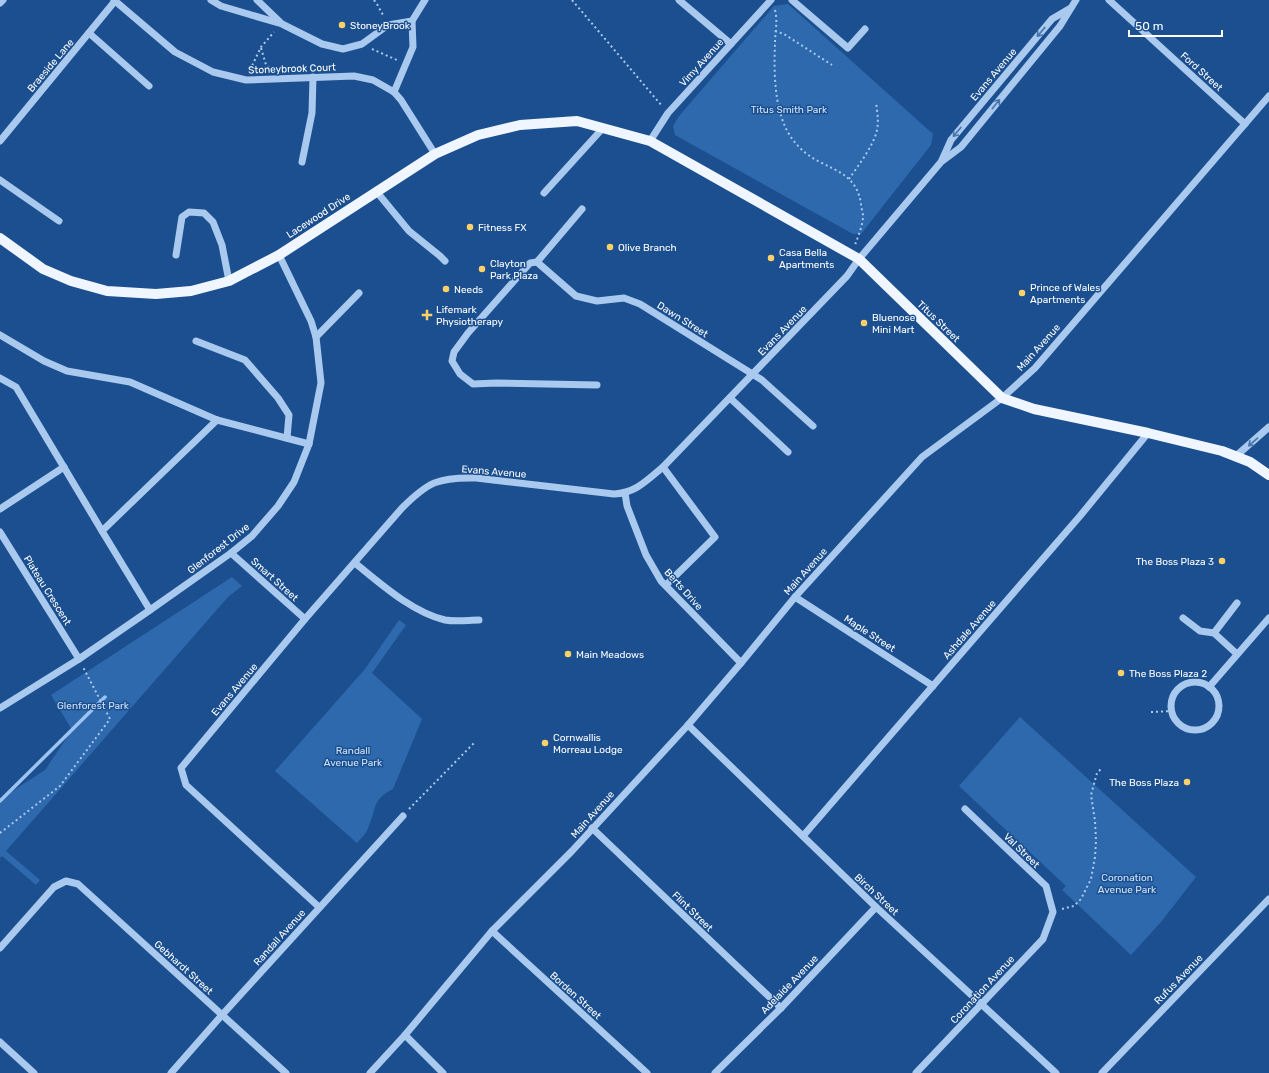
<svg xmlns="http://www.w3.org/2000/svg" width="1269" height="1073" viewBox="0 0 1269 1073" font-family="Rubik,sans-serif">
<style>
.green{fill:#2e69ad}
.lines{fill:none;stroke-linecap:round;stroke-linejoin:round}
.stream{stroke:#9cc4f0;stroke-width:3.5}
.path{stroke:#a9c9ee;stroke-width:2;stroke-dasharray:2 3;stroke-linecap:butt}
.minor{stroke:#a9c9ee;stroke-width:7}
.major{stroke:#f0f6ff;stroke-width:10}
.oneway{stroke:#4674ac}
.poi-dot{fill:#ffd166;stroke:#1b4f8f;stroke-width:1.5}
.labels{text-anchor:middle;stroke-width:3;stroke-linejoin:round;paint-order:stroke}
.poi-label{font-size:10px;fill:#fff;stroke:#1b4f8f;text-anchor:start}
.street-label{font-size:10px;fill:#fff;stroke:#1b4f8f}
.park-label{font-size:10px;fill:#cfe3fa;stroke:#1b4f8f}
</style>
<rect width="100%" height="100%" fill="#1b4f8f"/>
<g class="green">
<polygon points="788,4 933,134 931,145 861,234 853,234 675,135 673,126 679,116 774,6"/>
<polygon points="232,577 242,586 228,597 6,851 40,880 36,885 2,856 0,858 0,799 45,770 72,730 51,695"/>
<path d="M399,620L406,625L372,673L422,719L393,789C371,800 377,809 368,828C366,834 361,838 357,843L275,771L365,669Z"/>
<polygon points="1020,717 1196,877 1161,922 1131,955 1062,890 1066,886 959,786"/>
</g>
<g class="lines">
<polyline class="stream" points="0,801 105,697"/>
<g class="path">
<polyline points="374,0 377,4 384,17"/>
<polyline points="572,0 662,106"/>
<path d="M775,10C778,21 775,33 775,43C774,69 774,100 784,124C790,140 804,154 818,161C839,172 857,177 861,204C861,208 863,212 863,216C863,224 858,237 855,245"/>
<polyline points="775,31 784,34 832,65"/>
<polyline points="261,48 266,65 271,69"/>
<polyline points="372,49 397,60"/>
<polyline points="250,70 261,47 274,32"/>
<path d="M849,179C858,166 874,145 877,130C879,121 877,111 876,102"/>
<polyline points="1151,712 1172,711"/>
<polyline points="409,809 475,742"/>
<polyline points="0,833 60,786 110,719 83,667"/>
<polyline points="1062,909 1074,906 1081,899 1091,879 1095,857 1096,841 1095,821 1091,795 1097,773 1101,769"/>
</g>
<g class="minor">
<polyline points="114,0 175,52 213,72 246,80 354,76 373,80 394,92 401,100 435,154"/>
<polyline points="211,0 221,6 282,24 322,44 343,49 362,44 388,25 412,21 425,0"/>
<polyline points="257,0 280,22"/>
<polyline points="679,0 731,44"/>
<polyline points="792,0 848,48 865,29"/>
<polyline points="1109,0 1245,124"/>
<polyline points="0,3 3,0"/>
<polyline points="89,33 149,86"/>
<polyline points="394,92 413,47 412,21"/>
<polyline points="0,141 115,1"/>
<polyline points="650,141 668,113 771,0"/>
<polyline points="942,160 951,140 1052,19 1069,9"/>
<polyline points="302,162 312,113 313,77"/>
<polyline points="0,180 59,221"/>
<polyline points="376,191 409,231 440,256 445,261"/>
<polyline points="544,193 603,128"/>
<polyline points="176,255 182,217 189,212 204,213 213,222 222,245 229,281"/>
<polyline points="537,262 582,209"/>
<polyline points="0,335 44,361 67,371 130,382 217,420 309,444"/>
<polyline points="316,337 359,293"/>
<polyline points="196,341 245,360 278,398 289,415 287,438"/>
<polyline points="0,378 16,387 102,531"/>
<polyline points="597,385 496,383 473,384 460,374 452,361 454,352 468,333 530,263 537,262 576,296 597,301 624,298 640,304 762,380 813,426"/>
<polyline points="730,398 788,452"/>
<polyline points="1236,456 1269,427"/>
<polyline points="663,467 715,537 666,585"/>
<polyline points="625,493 627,506 646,555 661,581 741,663"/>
<polyline points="0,509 64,467"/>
<polyline points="0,532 79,659"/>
<polyline points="231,553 305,619"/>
<path d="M355,563C381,584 412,612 445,620C456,622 469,620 479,620"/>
<polyline points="795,597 933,686"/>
<polyline points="150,610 102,531 217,420"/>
<polyline points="1183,618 1200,631 1214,633 1237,654"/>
<polyline points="1214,633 1237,603"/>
<circle cx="1195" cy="706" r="24"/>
<polyline points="1209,687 1269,618"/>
<polyline points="0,708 79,659 150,610 231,553 252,536 278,506 294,482 309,444 321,383 316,337 311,321 279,255"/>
<polyline points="688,725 876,907 1056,1073"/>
<polyline points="592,828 781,1008"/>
<polyline points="803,836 1080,516 1148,433"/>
<path d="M319,907L186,785L181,768L305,619L402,508C428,482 438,477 476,478L614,494C636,493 647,480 663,467L847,276L859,259L941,162L961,147L1060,26L1076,0"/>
<polyline points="492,931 647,1073"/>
<polyline points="0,948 54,887 66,881 78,884 286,1073"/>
<polyline points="405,1035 443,1073"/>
<polyline points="0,1042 34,1073"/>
<polyline points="171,1073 222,1015 403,816"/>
<polyline points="370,1073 405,1035 492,931 572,851 688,725 741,663 795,597 922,457 1002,398 1035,368 1269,96"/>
<polyline points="715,1073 781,1008 876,907"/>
<polyline points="916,1073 1043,939 1053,912 1046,886 965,809"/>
<polyline points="1102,1073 1269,899"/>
</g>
<polyline class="major" points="0,238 43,269 71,281 107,291 156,294 191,291 229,281 279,255 435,154 478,135 520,125 577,121 650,141 859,259 1002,398 1034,409 1148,433 1222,451 1250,462 1269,475"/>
</g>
<defs><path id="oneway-shaft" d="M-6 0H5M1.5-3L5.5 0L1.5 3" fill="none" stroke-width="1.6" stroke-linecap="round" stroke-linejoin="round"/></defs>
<g class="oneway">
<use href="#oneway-shaft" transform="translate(1041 32) rotate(130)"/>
<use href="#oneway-shaft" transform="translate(996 104) rotate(-51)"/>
<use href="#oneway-shaft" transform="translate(957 132) rotate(130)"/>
<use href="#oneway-shaft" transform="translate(1253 442) rotate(139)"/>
</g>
<g class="poi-dot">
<circle cx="342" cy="25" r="4"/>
<circle cx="470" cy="227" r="4"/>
<circle cx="610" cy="247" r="4"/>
<circle cx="771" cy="258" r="4"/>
<circle cx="482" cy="269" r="4"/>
<circle cx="446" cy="289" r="4"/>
<circle cx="1022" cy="293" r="4"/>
<path d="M425 309h4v4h4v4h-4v4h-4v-4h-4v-4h4z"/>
<circle cx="864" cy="323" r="4"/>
<circle cx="1222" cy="561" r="4"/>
<circle cx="568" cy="654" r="4"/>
<circle cx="1121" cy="673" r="4"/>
<circle cx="545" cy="743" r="4"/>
<circle cx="1187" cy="782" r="4"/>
</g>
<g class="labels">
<g class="poi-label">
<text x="350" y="29">StoneyBrook</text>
<text x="478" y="231">Fitness FX</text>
<text x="618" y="251">Olive Branch</text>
<text x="779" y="256">Casa Bella<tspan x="779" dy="12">Apartments</tspan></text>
<text x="490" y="267">Clayton<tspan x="490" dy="12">Park Plaza</tspan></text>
<text x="1030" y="291">Prince of Wales<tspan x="1030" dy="12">Apartments</tspan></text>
<text x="454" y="293">Needs</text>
<text x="436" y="313">Lifemark<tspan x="436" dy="12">Physiotherapy</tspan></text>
<text x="872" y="321">Bluenose<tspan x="872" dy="12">Mini Mart</tspan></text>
<text x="1214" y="565" text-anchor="end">The Boss Plaza 3</text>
<text x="576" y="658">Main Meadows</text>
<text x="1129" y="677">The Boss Plaza 2</text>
<text x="553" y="741">Cornwallis<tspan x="553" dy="12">Morreau Lodge</tspan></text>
<text x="1179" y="786" text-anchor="end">The Boss Plaza</text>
</g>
<g class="street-label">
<text transform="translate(701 62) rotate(-48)" y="4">Vimy Avenue</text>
<text transform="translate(50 65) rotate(-50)" y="4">Braeside Lane</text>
<text transform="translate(292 68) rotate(-2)" y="4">Stoneybrook Court</text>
<text transform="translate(1202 71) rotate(42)" y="4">Ford Street</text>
<text transform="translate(993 74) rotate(-50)" y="4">Evans Avenue</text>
<text transform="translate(318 215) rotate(-33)" y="4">Lacewood Drive</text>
<text transform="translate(683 319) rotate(32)" y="4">Dawn Street</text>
<text transform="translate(939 321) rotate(44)" y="4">Titus Street</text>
<text transform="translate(782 330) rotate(-46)" y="4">Evans Avenue</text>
<text transform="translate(1038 347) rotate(-48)" y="4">Main Avenue</text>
<text transform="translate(494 471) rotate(5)" y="4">Evans Avenue</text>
<text transform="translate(218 548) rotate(-38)" y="4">Glenforest Drive</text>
<text transform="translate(805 571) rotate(-48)" y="4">Main Avenue</text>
<text transform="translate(275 579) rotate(42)" y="4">Smart Street</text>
<text transform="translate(684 589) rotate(48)" y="4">Berts Drive</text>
<text transform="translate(48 590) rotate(58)" y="4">Plateau Crescent</text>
<text transform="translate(969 629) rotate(-49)" y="4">Ashdale Avenue</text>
<text transform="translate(870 633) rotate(33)" y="4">Maple Street</text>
<text transform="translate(234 689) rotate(-50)" y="4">Evans Avenue</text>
<text transform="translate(592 814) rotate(-48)" y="4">Main Avenue</text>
<text transform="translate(1022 850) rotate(44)" y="4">Val Street</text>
<text transform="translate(877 894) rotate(43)" y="4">Birch Street</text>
<text transform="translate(693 911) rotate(44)" y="4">Flint Street</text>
<text transform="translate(279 937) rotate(-48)" y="4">Randall Avenue</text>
<text transform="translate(184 967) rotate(42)" y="4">Gebhardt Street</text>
<text transform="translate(1178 979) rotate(-46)" y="4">Rufus Avenue</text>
<text transform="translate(789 984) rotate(-46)" y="4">Adelaide Avenue</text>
<text transform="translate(982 989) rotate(-47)" y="4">Coronation Avenue</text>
<text transform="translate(576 995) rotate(42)" y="4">Borden Street</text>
</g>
<g class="park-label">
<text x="789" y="113">Titus Smith Park</text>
<text x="93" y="709">Glenforest Park</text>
<text x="353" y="754">Randall<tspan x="353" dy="12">Avenue Park</tspan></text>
<text x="1127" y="881">Coronation<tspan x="1127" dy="12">Avenue Park</tspan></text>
</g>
</g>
<path d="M1129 30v6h93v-6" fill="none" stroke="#ffffff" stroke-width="2"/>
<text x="1135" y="30" font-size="12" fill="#ffffff" stroke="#1b4f8f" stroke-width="3" paint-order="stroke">50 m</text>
</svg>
